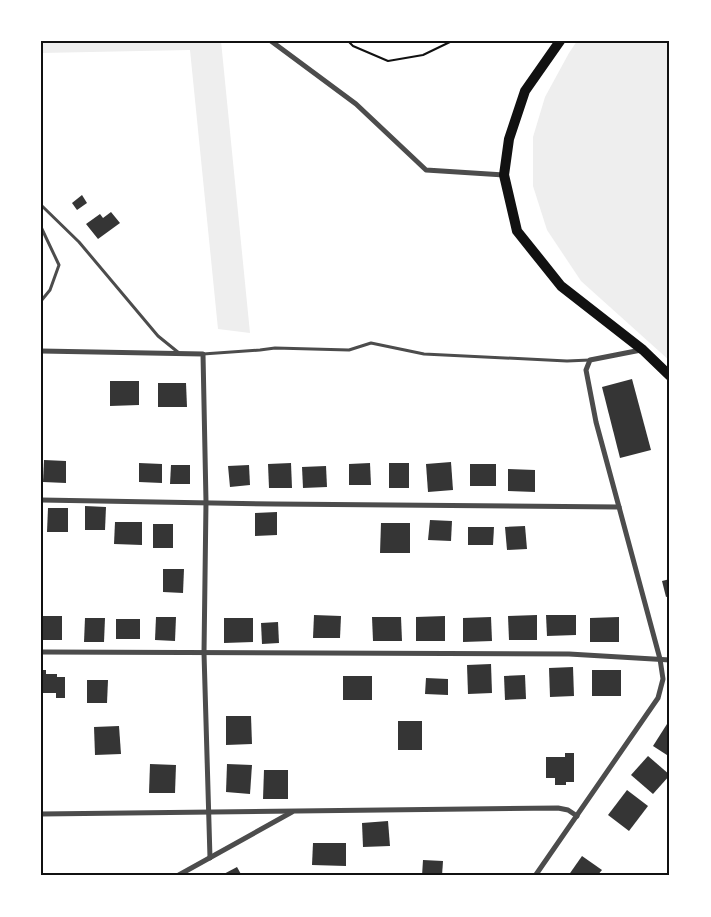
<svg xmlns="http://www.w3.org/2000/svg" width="711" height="917" viewBox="0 0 711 917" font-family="Overpass,sans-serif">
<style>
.green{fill:#eee}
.building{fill:#353535}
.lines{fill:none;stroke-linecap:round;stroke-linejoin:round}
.path{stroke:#111;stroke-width:2}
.service{stroke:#4c4c4c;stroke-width:3}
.minor{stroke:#4c4c4c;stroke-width:5}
.secondary{stroke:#111;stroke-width:10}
.neatline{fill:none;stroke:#111;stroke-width:2}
</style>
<rect width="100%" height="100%" fill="#fff"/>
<g class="green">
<polygon points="41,41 221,41 250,333 218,329 190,50 41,53"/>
<polygon points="577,41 670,41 670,361 581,281 547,230 533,186 533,137 545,97 569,53"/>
</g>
<g class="building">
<polygon points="82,195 87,203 77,210 72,203"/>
<polygon points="111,212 120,223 98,239 86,224 100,214 103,218"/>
<polygon points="632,379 651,450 620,458 602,387"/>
<polygon points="110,381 139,381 139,405 110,406"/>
<polygon points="158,383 186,383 187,407 158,407"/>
<polygon points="44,460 66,461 66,483 43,482"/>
<polygon points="451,462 453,490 428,492 426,464"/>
<polygon points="139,463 162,464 162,483 139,482"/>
<polygon points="291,463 292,488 269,488 268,464"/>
<polygon points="370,463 371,485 349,485 349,464"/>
<rect x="389" y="463" width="20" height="25"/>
<rect x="470" y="464" width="26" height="22"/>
<polygon points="171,465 190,465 190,484 170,484"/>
<polygon points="249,465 250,485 230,487 228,466"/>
<polygon points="326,466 327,487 303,488 302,467"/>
<polygon points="508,469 535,470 535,492 508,491"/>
<polygon points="85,506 106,507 105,530 85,530"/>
<polygon points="48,508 68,508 68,532 47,532"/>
<polygon points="277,512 277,535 255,536 255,513"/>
<polygon points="430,520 452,521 451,541 428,540"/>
<polygon points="115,522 142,522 142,545 114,544"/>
<polygon points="381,523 410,523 410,553 380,553"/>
<rect x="153" y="524" width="20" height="24"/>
<polygon points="525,526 527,549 507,550 505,527"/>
<polygon points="468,527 494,527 493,545 468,545"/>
<polygon points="163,569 184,569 183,593 163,592"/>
<polygon points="670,579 670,596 666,597 662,581"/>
<polygon points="314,615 341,616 340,638 313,638"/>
<polygon points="537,615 537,640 509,640 508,616"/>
<polygon points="546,615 576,615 576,635 547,636"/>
<polygon points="42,616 62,616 62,640 41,640"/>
<polygon points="445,616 445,641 416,641 416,617"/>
<polygon points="156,617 176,617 175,641 155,640"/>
<polygon points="372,617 401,617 402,641 373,641"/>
<polygon points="491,617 492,641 463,642 463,618"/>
<polygon points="619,617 619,642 590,642 590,618"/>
<polygon points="85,618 105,618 104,642 84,642"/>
<polygon points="224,618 253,618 253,642 224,643"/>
<rect x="116" y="619" width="24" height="20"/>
<polygon points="278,622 279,643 262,644 261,623"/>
<polygon points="491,664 492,693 468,694 467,665"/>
<polygon points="573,667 574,696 550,697 549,668"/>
<polygon points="41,670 46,670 46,674 57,674 57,677 65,677 65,698 56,698 56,693 41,693"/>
<rect x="592" y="670" width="29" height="26"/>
<polygon points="525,675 526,699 505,700 504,676"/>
<rect x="343" y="676" width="29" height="24"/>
<polygon points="426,678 448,679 448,695 425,694"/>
<polygon points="87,680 108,680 107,703 87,703"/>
<polygon points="226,716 251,716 252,744 226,745"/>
<rect x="398" y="721" width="24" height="29"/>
<polygon points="667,724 670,725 670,757 653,746"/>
<polygon points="119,726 121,754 95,755 94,727"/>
<polygon points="565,753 574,753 574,782 566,782 566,785 555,785 555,778 546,778 546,757 565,757"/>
<polygon points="648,756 670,775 653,794 631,775"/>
<polygon points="150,764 176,765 175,793 149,793"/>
<polygon points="227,764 252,765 250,794 226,792"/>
<polygon points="264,770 288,770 288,799 263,799"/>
<polygon points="627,790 648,806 629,831 608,815"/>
<polygon points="388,821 390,846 363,847 362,823"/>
<polygon points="313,843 346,843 346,866 312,865"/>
<polygon points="582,856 602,870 597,876 568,876"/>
<polygon points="423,860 443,861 442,876 422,876"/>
<polygon points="237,867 242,876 220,876"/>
</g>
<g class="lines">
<polyline class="path" points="348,41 353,46 388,61 423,55 452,41"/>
<g class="service">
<polyline points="41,205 79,242 158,336 179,353"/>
<polyline points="41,227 59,265 50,290 41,301"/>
<polyline points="203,354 260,350 275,348 349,350 371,343 424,354 567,361 590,360"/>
</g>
<g class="minor">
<polyline points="271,41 356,104 426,170 504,175"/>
<polyline points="41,351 203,354 206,502 204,653 210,858"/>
<polyline points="41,500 275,504 619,507 660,659 663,679 658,698 535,876"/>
<polyline points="619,507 596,422 586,370 590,360 641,350"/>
<polyline points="41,652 569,654 670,660"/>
<polyline points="41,814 558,808 568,810 577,816"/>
<polyline points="177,876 292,812"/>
</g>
<polyline class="secondary" points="560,41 525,91 509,139 504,175 517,231 561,286 643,350 670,376"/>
</g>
<rect width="711" height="917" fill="none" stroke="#ffffff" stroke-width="85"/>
<rect x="42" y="42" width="626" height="832" class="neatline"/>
</svg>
